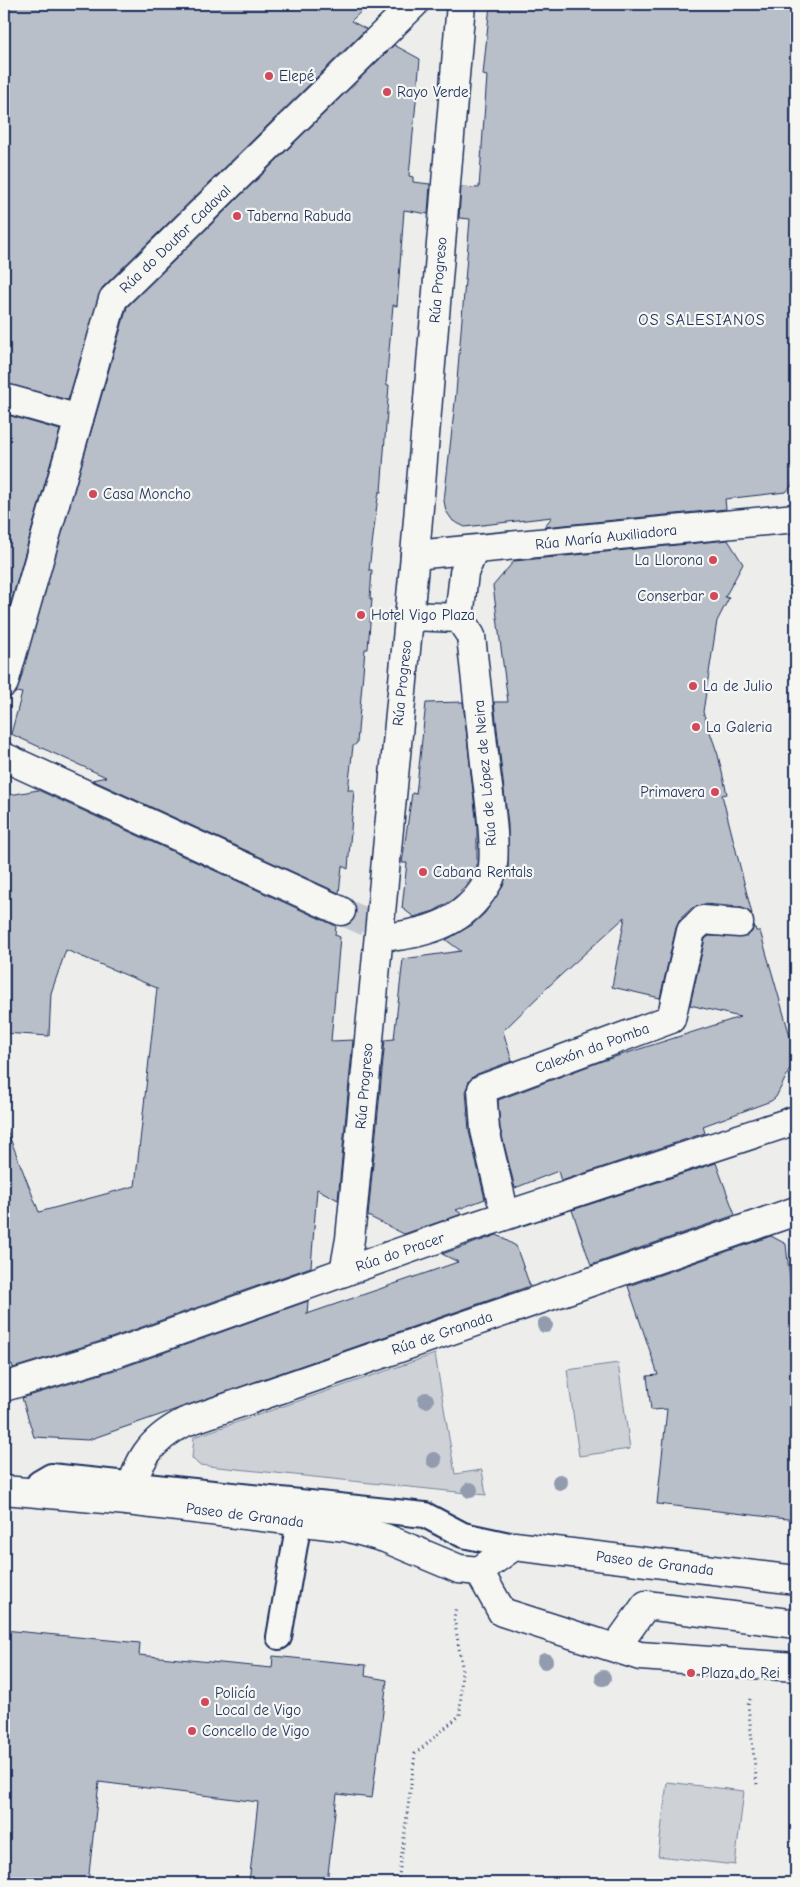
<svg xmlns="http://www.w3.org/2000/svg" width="800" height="1887" viewBox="0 0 800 1887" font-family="'Comic Neue',sans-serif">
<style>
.green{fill:#ced2d7;stroke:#74809a}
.building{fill:#b9bfc8;stroke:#1b2f5e}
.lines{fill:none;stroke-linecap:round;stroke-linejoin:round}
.minor-tunnel{stroke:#c3c8d0;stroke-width:28;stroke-dasharray:28 14;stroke-linecap:butt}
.service-casing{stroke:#1b2f5e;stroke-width:28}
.minor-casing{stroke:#1b2f5e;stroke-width:31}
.path{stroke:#1b2f5e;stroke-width:3;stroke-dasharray:1 4;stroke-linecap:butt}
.service{stroke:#f6f6f2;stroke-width:24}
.minor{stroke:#f6f6f2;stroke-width:28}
.tree{fill:#929cae}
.poi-dot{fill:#d1495b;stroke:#f6f6f2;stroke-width:2}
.labels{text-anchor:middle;stroke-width:4.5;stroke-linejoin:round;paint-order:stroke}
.poi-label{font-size:15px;fill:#1b2f5e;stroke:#f6f6f2;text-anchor:start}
.street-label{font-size:15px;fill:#1b2f5e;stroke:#f6f6f2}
.neighbourhood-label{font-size:16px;letter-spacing:1px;fill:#1b2f5e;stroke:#f6f6f2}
</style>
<rect width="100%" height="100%" fill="#edeeec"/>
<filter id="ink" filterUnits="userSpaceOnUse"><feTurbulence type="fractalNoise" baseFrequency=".02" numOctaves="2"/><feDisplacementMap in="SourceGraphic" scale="10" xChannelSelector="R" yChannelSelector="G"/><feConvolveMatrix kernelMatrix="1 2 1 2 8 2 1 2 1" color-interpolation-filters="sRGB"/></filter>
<g filter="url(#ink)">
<g class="green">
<polygon points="435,1354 455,1474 482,1470 486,1495 199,1465 192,1458 194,1437"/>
<polygon points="618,1363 630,1449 579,1456 567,1370"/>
<polygon points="667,1782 744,1791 735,1865 658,1856"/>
</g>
<g class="building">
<polygon points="4,4 369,4 351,21 366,29 102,288 68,400 4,383"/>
<polygon points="490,4 796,4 796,481 786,492 725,499 726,509 544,527 552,517 465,527 453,521 446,511 444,501 456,393 470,219 459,218 461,187 479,188 487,76 483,75"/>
<polygon points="394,45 420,59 409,176 413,177 413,182 430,184 428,214 404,210 397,306 393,305 386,385 389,385 381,492 379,492 377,504 369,570 372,570 370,599 372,599 368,649 365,649 357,743 353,746 348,790 354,790 348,869 342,866 339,893 92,780 106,777 11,734 22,693 16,692 127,307"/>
<polygon points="4,414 60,430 4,627"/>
<polygon points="728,540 743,564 725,597 729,598 717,621 703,712 718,755 727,794 722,795 752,914 740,907 704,904 692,908 680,919 676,928 660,998 612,987 625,917 550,985 503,1031 512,1061 477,1074 469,1081 466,1090 469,1131 485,1199 456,1210 462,1214 404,1234 368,1216 385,1040 394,1039 403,959 461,951 446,940 472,925 485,913 503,886 508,870 508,825 494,702 508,702 493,586 514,561"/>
<polygon points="463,702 477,827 477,866 469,882 453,900 434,911 414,917 402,908 407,863 402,863 412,793 416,794 426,703"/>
<polygon points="38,790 336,926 335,935 340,937 331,1041 353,1040 338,1200 317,1189 311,1267 111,1338 13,1368 12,1364 4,1366 4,1128 6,1128 39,1212 135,1186 157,988 66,950 51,993 49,1036 4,1033 4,796"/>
<polygon points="754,925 756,931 760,931 796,1057 776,1097 771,1101 703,1126 705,1133 561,1181 558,1171 515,1188 500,1128 498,1100 602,1061 740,1017 690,1005 705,939 709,936 745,937 752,932"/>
<polygon points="716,1163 735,1215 591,1265 572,1210"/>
<polygon points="497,1235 516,1246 530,1286 88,1440 34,1437 22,1398 121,1368 308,1301 307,1314 458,1262 442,1254"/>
<polygon points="771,1236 786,1244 796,1334 796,1520 657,1504 667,1409 651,1410 647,1376 658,1375 628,1286"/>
<polygon points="4,1630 140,1643 139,1655 272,1668 273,1656 366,1665 365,1676 387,1680 372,1798 337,1794 327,1883 249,1883 258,1802 99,1782 88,1883 4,1883"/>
</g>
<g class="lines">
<polyline class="minor-tunnel" points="341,911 398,936"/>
<defs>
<g id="service">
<polyline points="35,1492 39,1483 51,1476 425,1515 463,1535 514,1546"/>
<polyline points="279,1637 302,1504"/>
</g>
<g id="minor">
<polyline points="4,398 79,419"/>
<polyline points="415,555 796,518"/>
<polyline points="459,618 464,573 474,550"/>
<polyline points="4,683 113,299 414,4"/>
<polyline points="4,757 341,911"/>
<path d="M398,936C439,930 470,917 490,878C499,858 489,795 486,772C481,726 476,681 471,636L459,618L409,616"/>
<polyline points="501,1198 485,1130 482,1089 671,1019 691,931 703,920 739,923"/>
<polyline points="344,1272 350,1239 415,555 461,4"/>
<polyline points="4,1387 116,1353 462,1230 796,1120"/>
<polyline points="4,1490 127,1501 346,1527 385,1538 459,1569 479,1571"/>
<path d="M127,1501C138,1461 148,1441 185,1422L796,1211"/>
<polyline points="796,1580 514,1546 479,1571 502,1612 640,1656 796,1667"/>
<polyline points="616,1647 646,1605 796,1624"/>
</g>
</defs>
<use href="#service" class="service-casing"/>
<use href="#minor" class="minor-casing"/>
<g class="path">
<polyline points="750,1699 748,1705 757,1785"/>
<polyline points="398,1883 415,1754 460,1715 462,1666 454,1618 456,1606"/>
</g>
<use href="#service" class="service"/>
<use href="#minor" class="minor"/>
</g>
<g class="tree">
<circle cx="545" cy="1325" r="8"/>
<circle cx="426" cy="1400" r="8"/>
<circle cx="434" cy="1460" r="8"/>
<circle cx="560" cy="1482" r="8"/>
<circle cx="470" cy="1490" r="8"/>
<circle cx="545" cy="1661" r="8"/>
<circle cx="603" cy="1678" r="8"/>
</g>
</g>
<g class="poi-dot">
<circle cx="269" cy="76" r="5"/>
<circle cx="387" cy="92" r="5"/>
<circle cx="237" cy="216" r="5"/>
<circle cx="93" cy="494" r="5"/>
<circle cx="713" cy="560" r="5"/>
<circle cx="714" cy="596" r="5"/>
<circle cx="361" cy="615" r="5"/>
<circle cx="693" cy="686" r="5"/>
<circle cx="696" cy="727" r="5"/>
<circle cx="715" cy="792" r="5"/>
<circle cx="423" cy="872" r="5"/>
<circle cx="691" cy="1673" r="5"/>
<circle cx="205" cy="1702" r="5"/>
<circle cx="192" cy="1731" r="5"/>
</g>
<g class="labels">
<g class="poi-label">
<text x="279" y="81">Elepé</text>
<text x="397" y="97">Rayo Verde</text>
<text x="247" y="221">Taberna Rabuda</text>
<text x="103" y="499">Casa Moncho</text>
<text x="703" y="565" text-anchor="end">La Llorona</text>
<text x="704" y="601" text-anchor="end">Conserbar</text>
<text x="371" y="620">Hotel Vigo Plaza</text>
<text x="703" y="691">La de Julio</text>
<text x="706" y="732">La Galeria</text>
<text x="705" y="797" text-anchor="end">Primavera</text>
<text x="433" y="877">Cabana Rentals</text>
<text x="701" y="1678">Plaza do Rei</text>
<text x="215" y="1698">Policía<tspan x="215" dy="17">Local de Vigo</tspan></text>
<text x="202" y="1736">Concello de Vigo</text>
</g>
<g class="street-label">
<text transform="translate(175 239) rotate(-44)" y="5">Rúa do Doutor Cadaval</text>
<text transform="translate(438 280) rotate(-85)" y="5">Rúa Progreso</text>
<text transform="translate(606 537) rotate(-6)" y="5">Rúa María Auxiliadora</text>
<text transform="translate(402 683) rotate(-84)" y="5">Rúa Progreso</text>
<text transform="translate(485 773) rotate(-95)" y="5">Rúa de López de Neira</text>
<text transform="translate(592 1048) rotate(-20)" y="5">Calexón da Pomba</text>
<text transform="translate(364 1086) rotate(-85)" y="5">Rúa Progreso</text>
<text transform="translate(400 1252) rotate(-19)" y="5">Rúa do Pracer</text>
<text transform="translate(442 1333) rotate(-19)" y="5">Rúa de Granada</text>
<text transform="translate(245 1515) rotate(7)" y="5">Paseo de Granada</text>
<text transform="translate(655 1563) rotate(7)" y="5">Paseo de Granada</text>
</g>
<g class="neighbourhood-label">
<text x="702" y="325">OS SALESIANOS</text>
</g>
</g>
<rect width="800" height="1887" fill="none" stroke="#f6f6f2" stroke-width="20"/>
<rect x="10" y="10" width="780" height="1867" fill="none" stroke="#1b2f5e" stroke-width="2" filter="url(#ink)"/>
</svg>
